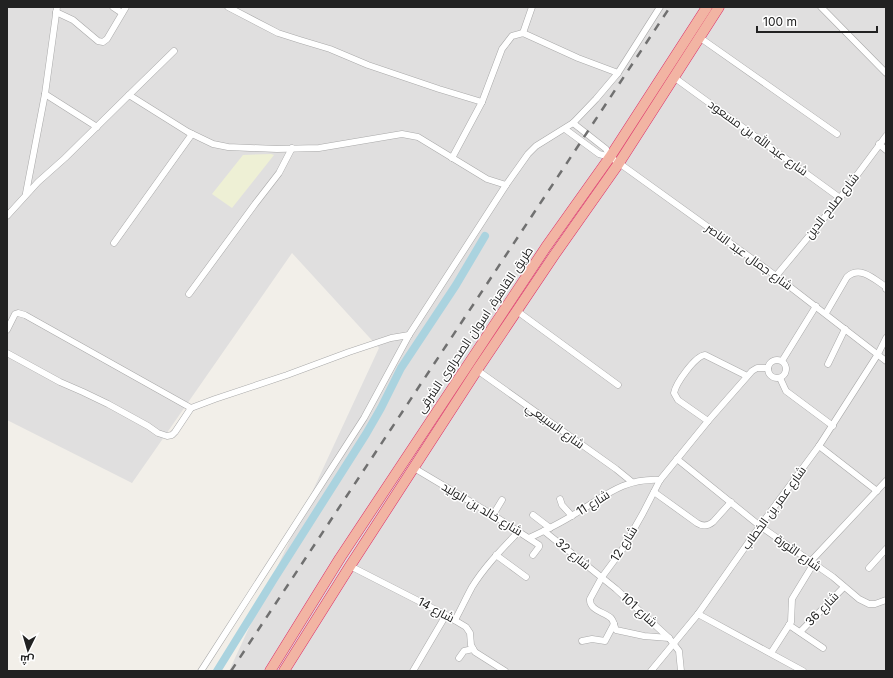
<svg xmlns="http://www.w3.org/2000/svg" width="893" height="678" viewBox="0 0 893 678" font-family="Inter,Cairo,sans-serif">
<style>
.residential{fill:#e0dfdf}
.farmland{fill:#eef0d5}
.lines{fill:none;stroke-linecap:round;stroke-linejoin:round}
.canal{stroke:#aad3df;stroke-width:8}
.minor-casing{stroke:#a9a9a9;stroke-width:7}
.trunk-casing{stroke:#dc2a67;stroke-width:11}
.minor{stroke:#fff;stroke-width:6}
.trunk{stroke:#f2b4a3;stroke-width:10}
.rail{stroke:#707070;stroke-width:2.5;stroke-dasharray:8 8;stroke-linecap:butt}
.labels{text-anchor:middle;stroke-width:3;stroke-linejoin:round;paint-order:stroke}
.street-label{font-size:12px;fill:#222;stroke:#fff}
</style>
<rect width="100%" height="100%" fill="#f2efe9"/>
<polygon class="residential" points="7,7 886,7 886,671 229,671 379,348 292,253 132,483 7,420"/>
<polygon class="farmland" points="271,154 274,155 232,208 212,194 243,155"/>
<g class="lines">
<polyline class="canal" points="217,671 274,579 366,434 381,408 401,368 456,285 485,236"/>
<defs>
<g id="minor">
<polyline points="113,7 122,13"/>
<polyline points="228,7 278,33 300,40 330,49 368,65 439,89 482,102"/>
<polyline points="821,7 886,73"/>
<polyline points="56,12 73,20 98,41 103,42 107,39 126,7"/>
<polyline points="523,33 532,7"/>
<polyline points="699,37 837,134"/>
<polyline points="675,78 840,198"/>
<polyline points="45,94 97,127"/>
<polyline points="129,95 174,51"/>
<polyline points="573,123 606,149 610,157"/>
<polyline points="565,129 599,154 610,157 619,163 776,276 886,361"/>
<polyline points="879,144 886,150"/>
<polyline points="452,158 482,102 502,49 512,36 523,33 578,58 618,73"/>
<polyline points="26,193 45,94 57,7"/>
<polyline points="7,216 38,182 65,158 129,95 188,132 213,144 228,147 277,149 319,148 402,134 418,137 487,179 506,185"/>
<polyline points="114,243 192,134"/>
<polyline points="776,276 834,206 886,136"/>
<polyline points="189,294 255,204 279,173 292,148"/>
<polyline points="517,311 618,385"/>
<path d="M826,313L847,277C860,265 874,279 886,287V289"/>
<polyline points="7,330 15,314 18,313 25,315 191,408"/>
<polyline points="7,353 60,382 83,392 108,404 148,426 158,433 167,436 172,435 175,432 191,408 215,399 287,375 349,352 391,338 409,335"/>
<circle cx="777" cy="369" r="9"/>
<polyline points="782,361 816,306"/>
<polyline points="828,364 845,329"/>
<polyline points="477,370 616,469 632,482"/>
<polyline points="780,378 786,391 833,426"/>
<path d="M708,421L678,400L674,393C676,383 695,356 705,355L747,376"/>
<polyline points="819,446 877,491"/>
<polyline points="677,459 760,526 833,577 859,599 869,604 875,604 886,600"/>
<polyline points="414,468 493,515 539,545 539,547 533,555"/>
<path d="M654,492L697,523C703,527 708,526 713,522L731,502"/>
<polyline points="560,499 562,505 572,516"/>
<polyline points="493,515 502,500"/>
<polyline points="533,515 550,528"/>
<polyline points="544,531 616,589 669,638 679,651 681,671"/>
<path d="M529,538C544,531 559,524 573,515C604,497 623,478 660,480"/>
<polyline points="496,555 526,577"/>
<polyline points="811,561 886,481"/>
<polyline points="350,566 446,615 466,627 470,633 471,645 475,652 505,671"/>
<polyline points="869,568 886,549"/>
<polyline points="698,614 803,671"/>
<path d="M455,620C461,609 466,598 472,587C485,566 502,549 519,531"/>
<polyline points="789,625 823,648"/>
<polyline points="800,632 844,587"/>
<path d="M669,638L644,636L616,630C614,626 614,621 611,618C604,612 589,610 590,599L602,577L622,550L643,513L660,480L708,421L752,371L757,368H768"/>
<polyline points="582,641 592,639 605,641 614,624"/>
<polyline points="771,653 791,622 792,599 814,563"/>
<polyline points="459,658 464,651 473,649"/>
<polyline points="201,671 364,418 409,335 506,185 528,154 536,146 573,123 596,99 618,73 660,7"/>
<polyline points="413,671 446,615"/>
<polyline points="651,671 698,614 760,526 819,446 878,354 886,338"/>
</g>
<g id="trunk">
<polyline points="270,671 340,558 546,247 610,157 707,7"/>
<polyline points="284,671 350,566 477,370 555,254 619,163 719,7"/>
</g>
</defs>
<use href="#minor" class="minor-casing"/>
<use href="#trunk" class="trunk-casing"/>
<use href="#minor" class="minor"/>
<use href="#trunk" class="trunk"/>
<polyline class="rail" points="231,671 670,7"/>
</g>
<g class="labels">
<g class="street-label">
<text transform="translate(758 138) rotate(36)" y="4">شارع عبد الله بن مسعود</text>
<text transform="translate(832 206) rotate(-52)" y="4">شارع صلاح الدين</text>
<text transform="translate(749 257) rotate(36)" y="4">شارع جمال عبد الناصر</text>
<text transform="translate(475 330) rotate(-56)" y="4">طريق القاهرة, اسوان الصحراوى الشرقى</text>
<text transform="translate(555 426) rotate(36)" y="4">شارع السبيعي</text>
<text transform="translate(593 503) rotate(-32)" y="4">شارع 11</text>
<text transform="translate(774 508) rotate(-54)" y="4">شارع عمر بن الخطاب</text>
<text transform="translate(482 509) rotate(31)" y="4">شارع خالد بن الوليد</text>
<text transform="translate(624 544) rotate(-58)" y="4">شارع 12</text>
<text transform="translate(798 553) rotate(35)" y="4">شارع الثورة</text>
<text transform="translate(573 554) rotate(39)" y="4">شارع 32</text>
<text transform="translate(822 609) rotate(-46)" y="4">شارع 36</text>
<text transform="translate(436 610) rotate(28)" y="4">شارع 14</text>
<text transform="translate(639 610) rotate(42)" y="4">شارع 101</text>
</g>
</g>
<rect width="893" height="678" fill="none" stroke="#222222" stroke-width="16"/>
<g transform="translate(28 650) rotate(185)" stroke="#ffffff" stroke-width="3" paint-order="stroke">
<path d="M0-3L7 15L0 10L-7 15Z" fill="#222222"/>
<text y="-6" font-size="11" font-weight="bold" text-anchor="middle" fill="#222222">ش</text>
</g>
<path d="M757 26v6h120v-6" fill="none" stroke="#222222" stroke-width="2"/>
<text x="763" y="26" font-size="12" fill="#222222" stroke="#ffffff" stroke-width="3" paint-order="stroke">100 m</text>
</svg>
